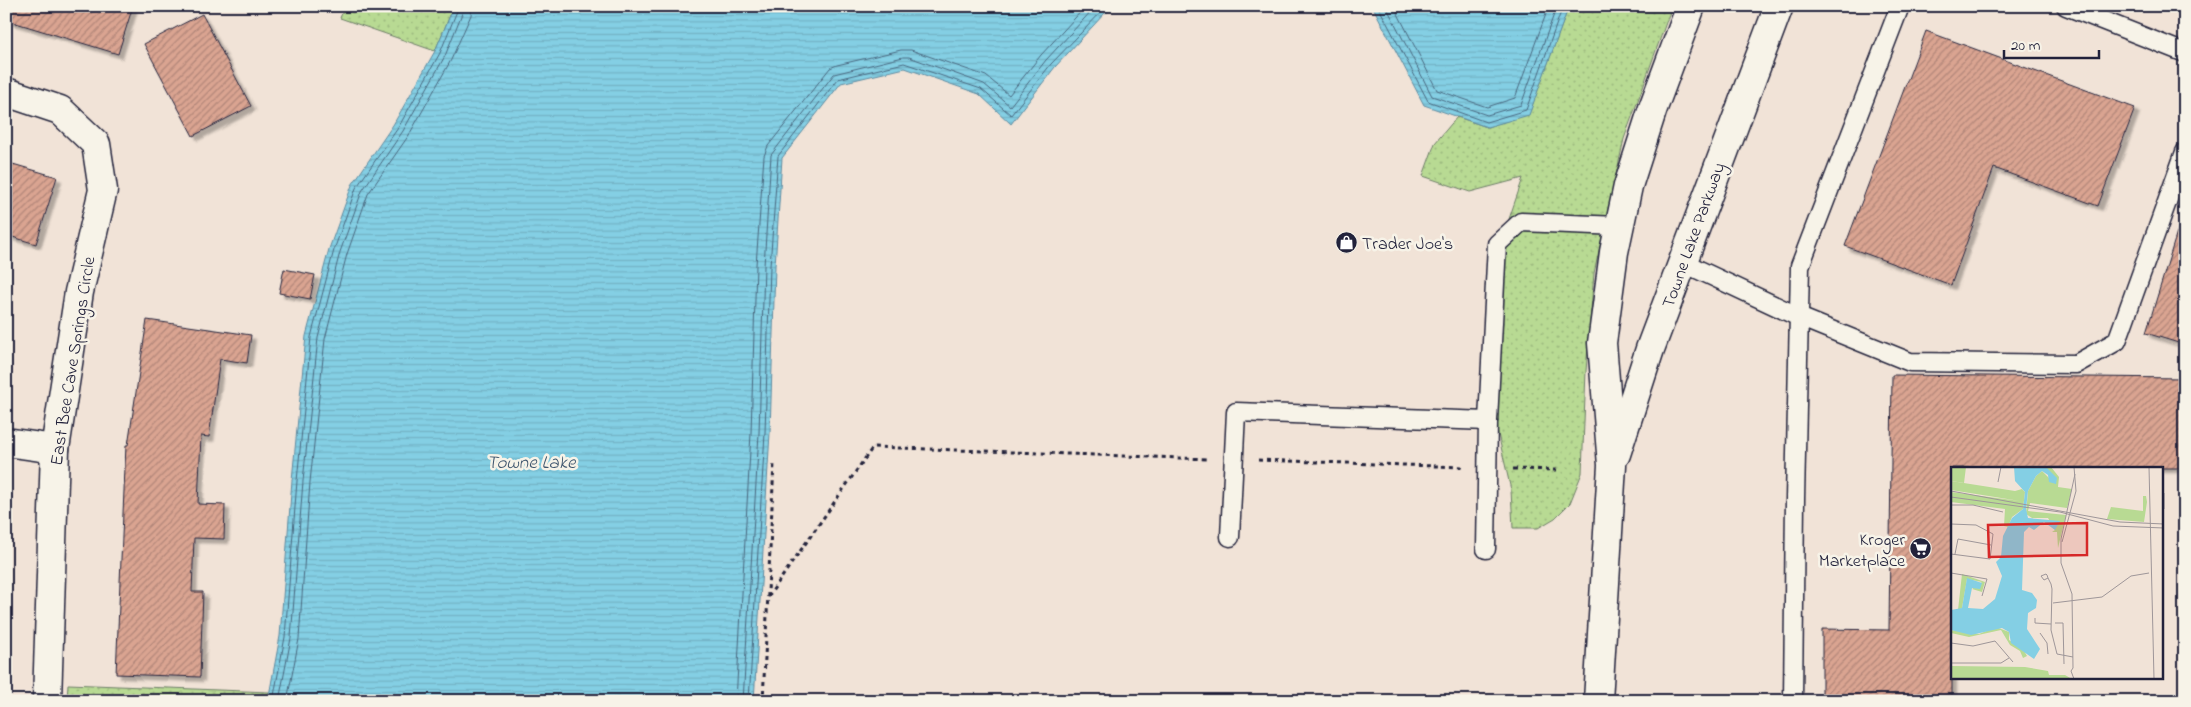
<svg xmlns="http://www.w3.org/2000/svg" width="2191" height="707" viewBox="0 0 2191 707" font-family="'Indie Flower',sans-serif">
<style>
.grass{fill:url(#grass-dots);stroke:#6d7e67}
.water{fill:url(#water-rules);stroke:#5d8aa0}
.lines{fill:none;stroke-linecap:round;stroke-linejoin:round}
.shore{stroke:#49677f;stroke-width:1}
.building{fill:url(#building-hatch);stroke:#22223b;filter:url(#shadow)}
.service-casing{stroke:#22223b;stroke-width:21}
.minor-casing{stroke:#22223b;stroke-width:31}
.tertiary-casing{stroke:#22223b;stroke-width:31}
.path{stroke:#22223b;stroke-width:3;stroke-dasharray:4 4;stroke-linecap:butt}
.service{stroke:#f7f3e8;stroke-width:18}
.minor{stroke:#f7f3e8;stroke-width:28}
.tertiary{stroke:#f7f3e8;stroke-width:28}
.labels{text-anchor:middle;stroke-width:5;stroke-linejoin:round;paint-order:stroke}
.street-label{font-size:18px;fill:#22223b;stroke:#f7f3e8}
.poi-label{font-size:18px;fill:#22223b;stroke:#f7f3e8;text-anchor:start}
.water-label{font-size:19px;font-style:italic;fill:#3f566e;stroke:#f7f3e8}
.inset-road{fill:none;stroke:#9e9699;stroke-width:1}
.view{fill:#d62828;fill-opacity:0.15;stroke:#d62828;stroke-width:2.5}
.inset-edge{fill:none;stroke:#22223b;stroke-width:2.5}
</style>
<defs>
<pattern id="grass-dots" width="8" height="8" patternUnits="userSpaceOnUse" patternTransform="scale(1.25)"><rect width="8" height="8" fill="#b8da93"/><path d="M2 2h.1M6 6h.1" fill="none" stroke="#9ebb80" stroke-width="1.8" stroke-linecap="round"/></pattern>
<pattern id="water-rules" width="6" height="5" patternUnits="userSpaceOnUse" patternTransform="scale(1.25)"><rect width="6" height="5" fill="#84cfe4"/><path d="M0 2.5h6" fill="none" stroke="#72b1c4"/></pattern>
<pattern id="building-hatch" width="6" height="6" patternUnits="userSpaceOnUse" patternTransform="scale(1.25)"><rect width="6" height="6" fill="#daa491"/><path d="M-1 1l2-2M0 6l6-6M5 7l2-2" fill="none" stroke="#b08578"/></pattern>
<filter id="shadow"><feDropShadow dx="4.5" dy="4.5" stdDeviation="1" flood-color="#0004"/></filter>
</defs>
<rect width="100%" height="100%" fill="#f1e3d7"/>
<filter id="ink" filterUnits="userSpaceOnUse"><feTurbulence type="fractalNoise" baseFrequency=".02" numOctaves="2"/><feDisplacementMap in="SourceGraphic" scale="10" xChannelSelector="R" yChannelSelector="G"/><feConvolveMatrix kernelMatrix="1 2 1 2 8 2 1 2 1" color-interpolation-filters="sRGB"/></filter>
<g filter="url(#ink)">
<g class="grass">
<polygon points="345,6 454,6 435,51 340,18"/>
<polygon points="1569,6 1672,6 1624,139 1594,273 1586,371 1582,473 1570,503 1555,518 1538,528 1513,528 1511,490 1493,412 1492,269 1523,178 1470,192 1423,176 1435,143 1457,117 1487,127 1529,114"/>
<polygon points="68,684 269,692 268,701 67,701"/>
</g>
<g class="water">
<polygon points="454,6 1117,6 1105,13 1055,67 1011,124 979,94 905,68 841,83 782,158 775,266 770,433 754,701 268,701 280,636 292,480 306,336 329,249 352,185 393,125 435,51"/>
<polygon points="1370,6 1569,6 1529,115 1487,127 1424,105 1374,9"/>
</g>
<g class="lines">
<g class="shore">
<polyline points="1378,6 1428,101 1486,122 1526,110 1563,6"/>
<polyline points="1386,6 1432,96 1487,115 1521,105 1557,6"/>
<polyline points="1394,6 1437,90 1487,107 1515,98 1549,6"/>
<polyline points="273,701 285,637 297,481 311,337 334,250 356,188 398,128 440,53 459,6"/>
<polyline points="279,701 291,638 303,481 318,338 340,252 362,191 403,131 445,56 465,6"/>
<polyline points="287,701 299,639 310,482 325,339 347,254 368,194 409,135 451,60 471,15 472,6"/>
<polyline points="736,701 751,433 756,265 764,156 768,146 830,68 837,65 901,50 911,50 986,76 1009,95 1041,55 1086,6"/>
<polyline points="743,701 759,433 764,266 771,155 834,74 903,57 909,57 984,84 1010,106 1046,60 1096,6"/>
<polyline points="749,701 765,433 770,266 778,156 838,79 904,63 981,89 1011,115 1051,64 1107,6"/>
</g>
</g>
<g class="building">
<polygon points="6,6 133,6 118,54 6,20"/>
<polygon points="202,14 251,106 193,136 144,44"/>
<polygon points="1926,31 2135,108 2098,206 1994,168 1951,285 1845,246"/>
<polygon points="6,162 57,177 36,244 6,235"/>
<polygon points="2179,226 2185,227 2185,345 2146,333"/>
<polygon points="284,269 315,275 310,299 279,293"/>
<polygon points="147,320 251,335 247,363 220,359 209,437 201,436 198,504 225,505 224,539 194,538 192,592 203,592 200,677 116,674 126,445 128,445"/>
<polygon points="1892,375 2185,378 2185,468 1952,468 1952,701 1822,701 1822,629 1889,630"/>
</g>
<g class="lines">
<defs>
<g id="service">
<polyline points="2066,6 2185,53"/>
<polyline points="1682,262 1799,317 1910,362 2076,364 2117,341 2185,152"/>
<polyline points="1230,537 1236,412 1488,421"/>
<polyline points="1486,549 1488,421 1497,244 1521,222 1619,226"/>
<polyline points="1793,701 1795,499 1800,266 1900,6"/>
</g>
<g id="minor">
<polyline points="6,92 60,110 96,144 103,190 79,292 55,449 47,701"/>
<polyline points="6,442 55,449"/>
</g>
<g id="tertiary">
<polyline points="1616,454 1650,349 1779,6"/>
<polyline points="1598,701 1612,465 1602,343 1614,252 1628,186 1653,108 1691,6"/>
</g>
</defs>
<use href="#service" class="service-casing"/>
<use href="#minor" class="minor-casing"/>
<use href="#tertiary" class="tertiary-casing"/>
<g class="path">
<polyline points="1258,460 1464,467"/>
<polyline points="1513,469 1558,470"/>
<polyline points="768,597 873,447 1209,459"/>
<polyline points="763,701 774,463"/>
</g>
<use href="#service" class="service"/>
<use href="#minor" class="minor"/>
<use href="#tertiary" class="tertiary"/>
</g>
</g>
<defs>
<symbol id="shop-disc" viewBox="-11 -11 22 22"><circle r="9.5" fill="#22223b" stroke="#f7f3e8"/><path d="M-5-2.5h2.3a2.7 3.5 0 0 1 5.4 0H5L5.5 6h-11ZM-1.5-2.5h3a1.5 2.3 0 0 0-3 0Z" fill="#fff"/></symbol>
<symbol id="supermarket-disc" viewBox="-11 -11 22 22"><circle r="9.5" fill="#22223b" stroke="#f7f3e8"/><path d="M-6-5.5h2.5l.6 2H6L4.5 2H-2.5L-4.4-4H-6ZM-1.5 3.2a1.3 1.3 0 1 0 .1 0ZM3 3.2a1.3 1.3 0 1 0 .1 0Z" fill="#fff"/></symbol>
</defs>
<g fill-rule="evenodd">
<use href="#shop-disc" x="1334" y="230" width="25" height="25"/>
<use href="#supermarket-disc" x="1908" y="536" width="25" height="25"/>
</g>
<g class="labels">
<g class="street-label">
<text transform="translate(1693 235) rotate(-70)" y="6">Towne Lake Parkway</text>
<text transform="translate(72 361) rotate(-81)" y="6">East Bee Cave Springs Circle</text>
</g>
<g class="poi-label">
<text x="1362" y="249">Trader Joe's</text>
<text x="1905" y="545" text-anchor="end">Kroger<tspan x="1905" dy="21">Marketplace</tspan></text>
</g>
<g class="water-label">
<text x="531" y="468">Towne Lake</text>
</g>
</g>
<g transform="translate(1951 467)">
<rect width="212" height="212" fill="#f1e3d7"/>
<path d="M100,0L108,10L107,20L121,22L116,41L79,36L77,44L115,48L107,81L106,65H101L104,63L97,51H81L75,47L77,24L85,9L91,4L99,12L104,11L95,1ZM0,14L64,24L71,22L74,25L72,42L61,50L57,60L53,59L54,42L0,35V25L69,34L0,23ZM192,29H195L196,35L193,55L156,52L160,40L192,44ZM11,107L34,115L31,125L21,122L31,115L16,112L11,141L7,143ZM45,160L58,165V173L72,182L76,189L72,191L69,184L59,178L50,163L18,170L0,166V163L28,167ZM0,199L74,200L97,204L98,208H114L121,212H0Z" fill="#b8da93"/>
<path d="M0,0H15L13,16L0,14Z" fill="#b8da93"/>
<path d="M63,0H95L106,11L105,17L98,15L97,8L91,4L85,9L77,24L75,42L77,51L109,54L104,63L93,55L83,63L78,60L73,65L71,123L81,126L86,133L85,141L77,146L76,162L89,182L83,192L60,176L58,165L51,161L20,168L0,163V143L11,141L16,111L31,116L29,122L21,121L17,141L32,142L44,132L51,109L45,95L50,90L52,69L61,51L72,42L74,25L64,14Z" fill="#84cfe4"/>
<path class="inset-road" d="M198,0L203,212M47,15L50,0M0,24L169,55L213,57M213,26V42M0,30L109,45L162,59L213,61M0,38H22L52,45M0,57L25,58L42,67L39,92L0,87M111,75L125,24L123,0M4,87L7,72L40,78M0,106L36,112L31,129M97,111L93,113L90,109L95,107L96,108L97,111L100,117L101,122L100,163L106,187L122,190M102,136L151,130L180,109L198,106M84,151V156L100,157M104,156H112L113,197M89,166L96,176L97,187M0,176L22,179L44,174L62,195M0,196H50L58,191M123,212L120,204L122,201L121,127L110,96V72L124,7"/>
<path class="view" d="M136,56V88L38,90L37,58Z"/>
<rect width="212" height="212" class="inset-edge"/>
</g>
<rect width="2191" height="707" fill="none" stroke="#f7f3e8" stroke-width="25"/>
<rect x="12" y="12" width="2166" height="682" fill="none" stroke="#22223b" stroke-width="2" filter="url(#ink)"/>
<path d="M2004 50v8h95v-8" fill="none" stroke="#22223b" stroke-width="2.5"/>
<text x="2011" y="50" font-size="15" fill="#22223b" stroke="#f7f3e8" stroke-width="4" paint-order="stroke">20 m</text>
</svg>
